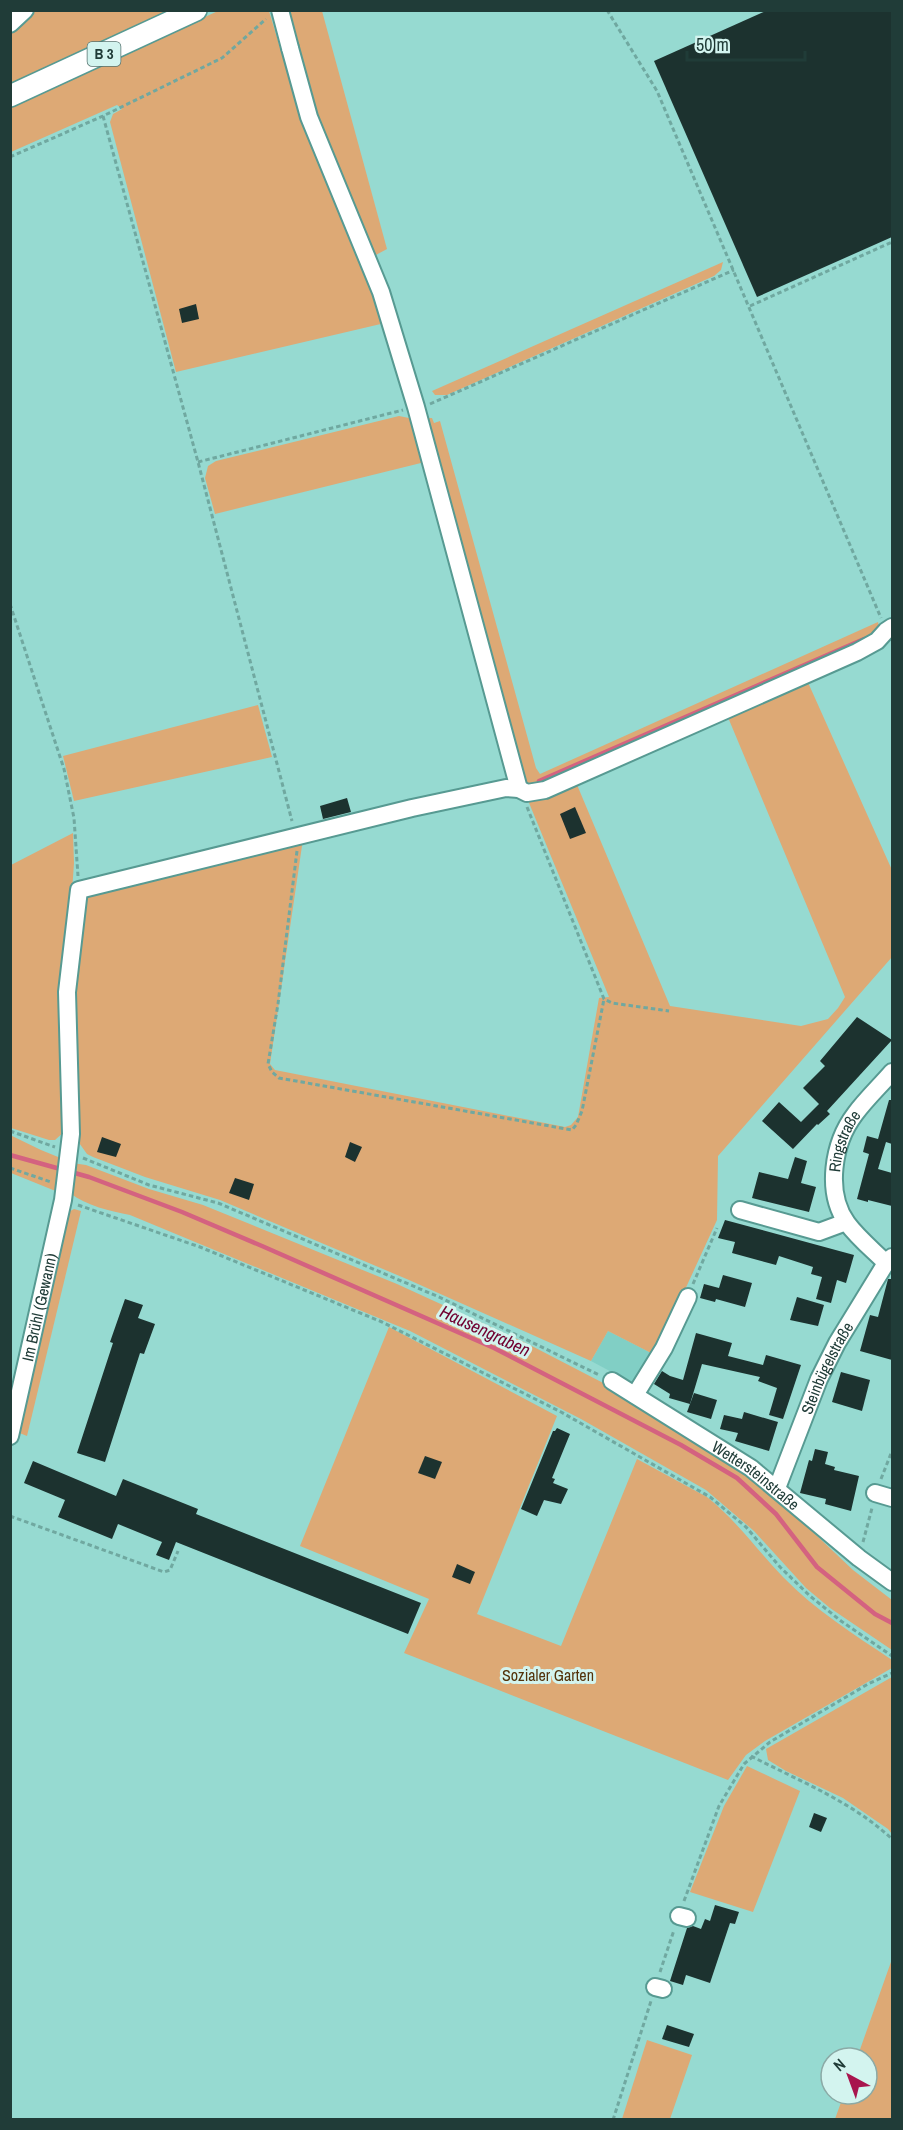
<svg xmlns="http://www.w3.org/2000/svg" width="903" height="2130" viewBox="0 0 903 2130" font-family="'Archivo Narrow',sans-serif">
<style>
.built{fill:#81cfc5}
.green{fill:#dda975}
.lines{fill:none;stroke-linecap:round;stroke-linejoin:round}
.stream{stroke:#d46280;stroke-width:4.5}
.building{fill:#1c322f}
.minor-casing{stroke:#579a92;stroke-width:20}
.major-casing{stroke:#579a92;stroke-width:24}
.path{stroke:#70a8a0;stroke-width:3;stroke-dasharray:4.5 3;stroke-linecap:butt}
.minor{stroke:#fff;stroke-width:16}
.major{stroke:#fff;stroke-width:21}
.minor-bridge-casing{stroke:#579a92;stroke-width:20;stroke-linecap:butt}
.minor-bridge{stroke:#fff;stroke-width:16}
.labels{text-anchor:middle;stroke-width:6;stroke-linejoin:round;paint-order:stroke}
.shield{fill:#d3f4ef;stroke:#56736f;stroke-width:1.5}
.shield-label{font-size:15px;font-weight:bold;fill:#203c38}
.street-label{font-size:16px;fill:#203c38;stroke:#d3f4ef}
.park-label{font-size:16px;fill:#53320a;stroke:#d3f4ef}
.water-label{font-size:18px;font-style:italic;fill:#700030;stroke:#d3f4ef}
</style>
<rect width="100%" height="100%" fill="#96dad1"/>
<polygon class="built" points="608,1331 655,1355 636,1385 591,1361"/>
<g class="green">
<polygon points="11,10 175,11 11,86"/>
<polygon points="218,11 269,11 281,51 285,50 385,323 176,372 110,122 113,114 122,109 117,105 11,152 10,106"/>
<polygon points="289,11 322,11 387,249 374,256 313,104"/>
<polygon points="723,262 721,270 714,276 447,395 435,395 432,391"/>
<polygon points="399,416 414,419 425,462 215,514 205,478 208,466 216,461"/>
<polygon points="427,418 432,418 434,423 440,421 536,768 540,774 878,622 880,631 877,636 535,787 525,783"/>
<polygon points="806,678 892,870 892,957 718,1156 717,1220 655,1355 608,1331 591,1361 409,1280 220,1200 145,1177 93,1157 87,1154 77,1140 70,1006 82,904 90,895 303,839 270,1064 275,1070 565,1127 571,1125 578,1117 599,998 609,997 527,798 575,780 670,1006 801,1026 828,1019 838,1008 845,997 727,715"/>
<polygon points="258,705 272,757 74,801 63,756"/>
<polygon points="73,833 74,863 67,964 65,1131 55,1140 49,1140 11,1128 11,865"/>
<polygon points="10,1135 41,1150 63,1159 58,1192 11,1173"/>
<path d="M72,1163L86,1165L149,1189L203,1205L397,1284L526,1343L638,1401L716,1451L777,1498L853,1570L892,1600V1650L830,1608L806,1588L754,1531L706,1490L581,1419L410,1331L130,1215C111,1211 86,1206 70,1193Z"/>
<polygon points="74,1209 81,1211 27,1436 17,1432 63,1215"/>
<path d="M389,1327L557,1416L477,1614L561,1646L637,1459L707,1497C736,1520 757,1550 783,1577C815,1610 855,1635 892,1660V1668L765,1741L746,1755L728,1780L404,1653L429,1599L300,1546Z"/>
<polygon points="892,1677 892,1834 888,1829 843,1798 786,1771 768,1760 766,1749"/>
<polygon points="747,1766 800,1791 753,1912 690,1892 724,1806"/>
<polygon points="892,1959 892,2119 835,2119 844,2094 867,2094 867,2058 857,2058"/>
<polygon points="647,2040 692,2055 670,2119 622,2119"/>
</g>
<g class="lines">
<g class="stream">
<polyline points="539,781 864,639"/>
<polyline points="10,1155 89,1177 182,1212 262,1246 494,1348 681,1445 737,1478 776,1514 817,1567 875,1614 892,1623"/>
</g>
</g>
<g class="building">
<polygon points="768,10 892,10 892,237 757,297 654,61"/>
<polygon points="196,304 199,319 182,323 179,309"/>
<polygon points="347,798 351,812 323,819 320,806"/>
<polygon points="575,807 586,833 570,839 560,814"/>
<polygon points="857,1017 892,1040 827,1111 830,1114 818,1125 817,1124 793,1149 762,1121 779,1102 801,1122 819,1104 821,1106 803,1088 825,1066 820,1061"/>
<polygon points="889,1100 892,1100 892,1144 886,1142 878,1169 892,1173 892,1206 868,1200 868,1202 857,1199 869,1154 863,1152 867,1136 878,1139"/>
<polygon points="102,1137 121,1144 116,1157 97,1152"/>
<polygon points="350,1142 362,1147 355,1162 345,1157"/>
<polygon points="795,1157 807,1161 801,1183 816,1187 809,1212 752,1198 759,1172 788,1179"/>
<polygon points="235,1178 254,1184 249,1200 229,1193"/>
<polygon points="725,1220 854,1255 846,1283 837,1280 831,1303 816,1299 822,1277 811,1274 813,1267 779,1256 776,1265 732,1253 735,1242 718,1238"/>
<polygon points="723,1275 752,1283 745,1307 716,1299 715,1302 700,1298 704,1284 719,1288"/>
<polygon points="888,1279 892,1279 892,1360 860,1351 870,1315 878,1317"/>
<polygon points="797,1297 824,1305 818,1326 790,1320"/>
<polygon points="125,1299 143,1305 138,1318 155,1324 144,1354 140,1353 105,1462 77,1453 113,1343 110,1342"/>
<polygon points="696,1333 732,1343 728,1356 763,1365 766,1355 801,1365 783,1419 769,1415 777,1388 758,1381 760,1377 702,1364 690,1404 669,1398 670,1394 654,1384 662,1371 670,1376 683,1380"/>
<polygon points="841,1372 870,1380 862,1411 832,1402"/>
<polygon points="694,1393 717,1400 711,1419 687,1412"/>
<polygon points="744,1412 778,1422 769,1451 735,1441 738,1433 720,1429 724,1415 742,1419"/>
<polygon points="557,1428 570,1434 552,1478 555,1479 553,1483 568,1489 561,1504 544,1500 537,1516 521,1509 553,1431 555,1431"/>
<polygon points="815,1449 828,1452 825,1464 835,1467 834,1470 859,1476 851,1511 825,1504 826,1499 800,1493 809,1460 812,1461"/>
<polygon points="425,1456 442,1462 435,1479 418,1473"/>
<polygon points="33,1461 116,1496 123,1479 198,1509 196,1514 421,1603 408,1634 176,1542 169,1560 156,1555 162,1542 118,1524 112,1539 58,1517 65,1500 24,1483"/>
<polygon points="457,1564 475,1572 470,1584 452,1577"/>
<polygon points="814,1813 827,1818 821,1832 809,1827"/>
<polygon points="715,1905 739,1912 735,1924 730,1923 710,1983 686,1975 683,1985 670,1981 687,1928 693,1926 701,1929 705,1919 710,1921"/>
<polygon points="667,2025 694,2034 689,2047 662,2039"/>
</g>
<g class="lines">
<defs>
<g id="minor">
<polyline points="10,24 25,10"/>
<polyline points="290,48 309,117 381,292 416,407 519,789"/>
<polyline points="740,1210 819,1232 846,1222"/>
<path id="s1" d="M886,1263C873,1250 858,1238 847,1223C825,1192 833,1143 855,1114C866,1099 880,1086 892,1072"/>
<path id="s2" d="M612,1381L751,1468L859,1558L892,1582"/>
<polyline points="635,1395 664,1348 688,1297"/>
<path id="s3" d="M10,1436L63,1200L71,1134L67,992L79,890L412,808L506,788L519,789L527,793L545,790L857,652L877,641L886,631L892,627"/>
<path id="s4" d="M777,1488L819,1379L837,1343L886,1263L892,1257"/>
<polyline points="875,1493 892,1498"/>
<polyline points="679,1916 687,1918"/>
<polyline points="655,1987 663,1989"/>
</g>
<polyline id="major" points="10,96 196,10"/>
</defs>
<use href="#minor" class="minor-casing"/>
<use href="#major" class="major-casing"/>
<g class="path">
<polyline points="607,10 657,91 881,618"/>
<polyline points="103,116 198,462 292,821"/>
<polyline points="10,157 103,116 222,58 266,19"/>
<polyline points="750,306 892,242"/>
<polyline points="430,404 734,270"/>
<polyline points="198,462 403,410"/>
<polyline points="10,604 64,769 74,818 78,876"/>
<polyline points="527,807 604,999 612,1003 669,1011"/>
<polyline points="297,851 278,1004 268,1064 272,1072 279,1078 572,1130 576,1125 582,1111 604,999"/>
<polyline points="10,1131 55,1147"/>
<polyline points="83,1158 149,1185 218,1203 439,1297 599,1375"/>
<polyline points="10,1168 51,1182"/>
<polyline points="78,1205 200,1247 382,1322 561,1412 710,1497 746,1527 780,1567 810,1596 841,1621 892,1656"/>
<polyline points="693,1284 717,1228"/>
<polyline points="881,1479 892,1451"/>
<polyline points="10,1516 164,1572 170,1570 178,1551"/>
<polyline points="863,1542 872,1508"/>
<path d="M751,1756C801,1782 851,1801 892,1839"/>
<polyline points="684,1901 719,1806 744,1764 770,1742 868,1684 892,1673"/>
<polyline points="660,1972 674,1930"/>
<polyline points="613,2120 651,2001"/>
</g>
<use href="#minor" class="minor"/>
<use href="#major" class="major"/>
<defs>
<polyline id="minor-bridge" points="280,10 290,48"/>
</defs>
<use href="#minor-bridge" class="minor-bridge-casing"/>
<use href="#minor-bridge" class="minor-bridge"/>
</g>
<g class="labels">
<rect class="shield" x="87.5" y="42" width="33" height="24" rx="4.5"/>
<g class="shield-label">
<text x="104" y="59">B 3</text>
</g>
<g class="street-label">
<text dy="6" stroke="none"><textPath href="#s1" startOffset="142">Ringstraße</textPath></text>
<text dy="6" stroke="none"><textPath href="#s3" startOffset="132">Im Brühl (Gewann)</textPath></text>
<text dy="6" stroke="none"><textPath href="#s4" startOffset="130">Steinbügelstraße</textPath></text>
<text dy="6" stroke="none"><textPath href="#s2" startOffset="172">Wettersteinstraße</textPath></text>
</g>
<g class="park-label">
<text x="548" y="1681">Sozialer Garten</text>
</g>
<g class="water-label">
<text transform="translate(485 1331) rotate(25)" y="6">Hausengraben</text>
</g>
</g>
<rect width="903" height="2130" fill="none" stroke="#203c38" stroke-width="24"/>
<g transform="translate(849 2076) rotate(319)"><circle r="28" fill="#d3f4ef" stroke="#8baaa6" stroke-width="1.5"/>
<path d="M0-4.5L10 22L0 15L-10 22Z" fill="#a8154e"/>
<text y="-9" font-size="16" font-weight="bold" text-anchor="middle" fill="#203c38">N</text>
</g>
<path d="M687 51v9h118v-9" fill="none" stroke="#203c38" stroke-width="3"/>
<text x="696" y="51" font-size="18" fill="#203c38" stroke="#d3f4ef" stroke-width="4.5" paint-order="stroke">50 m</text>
</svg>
